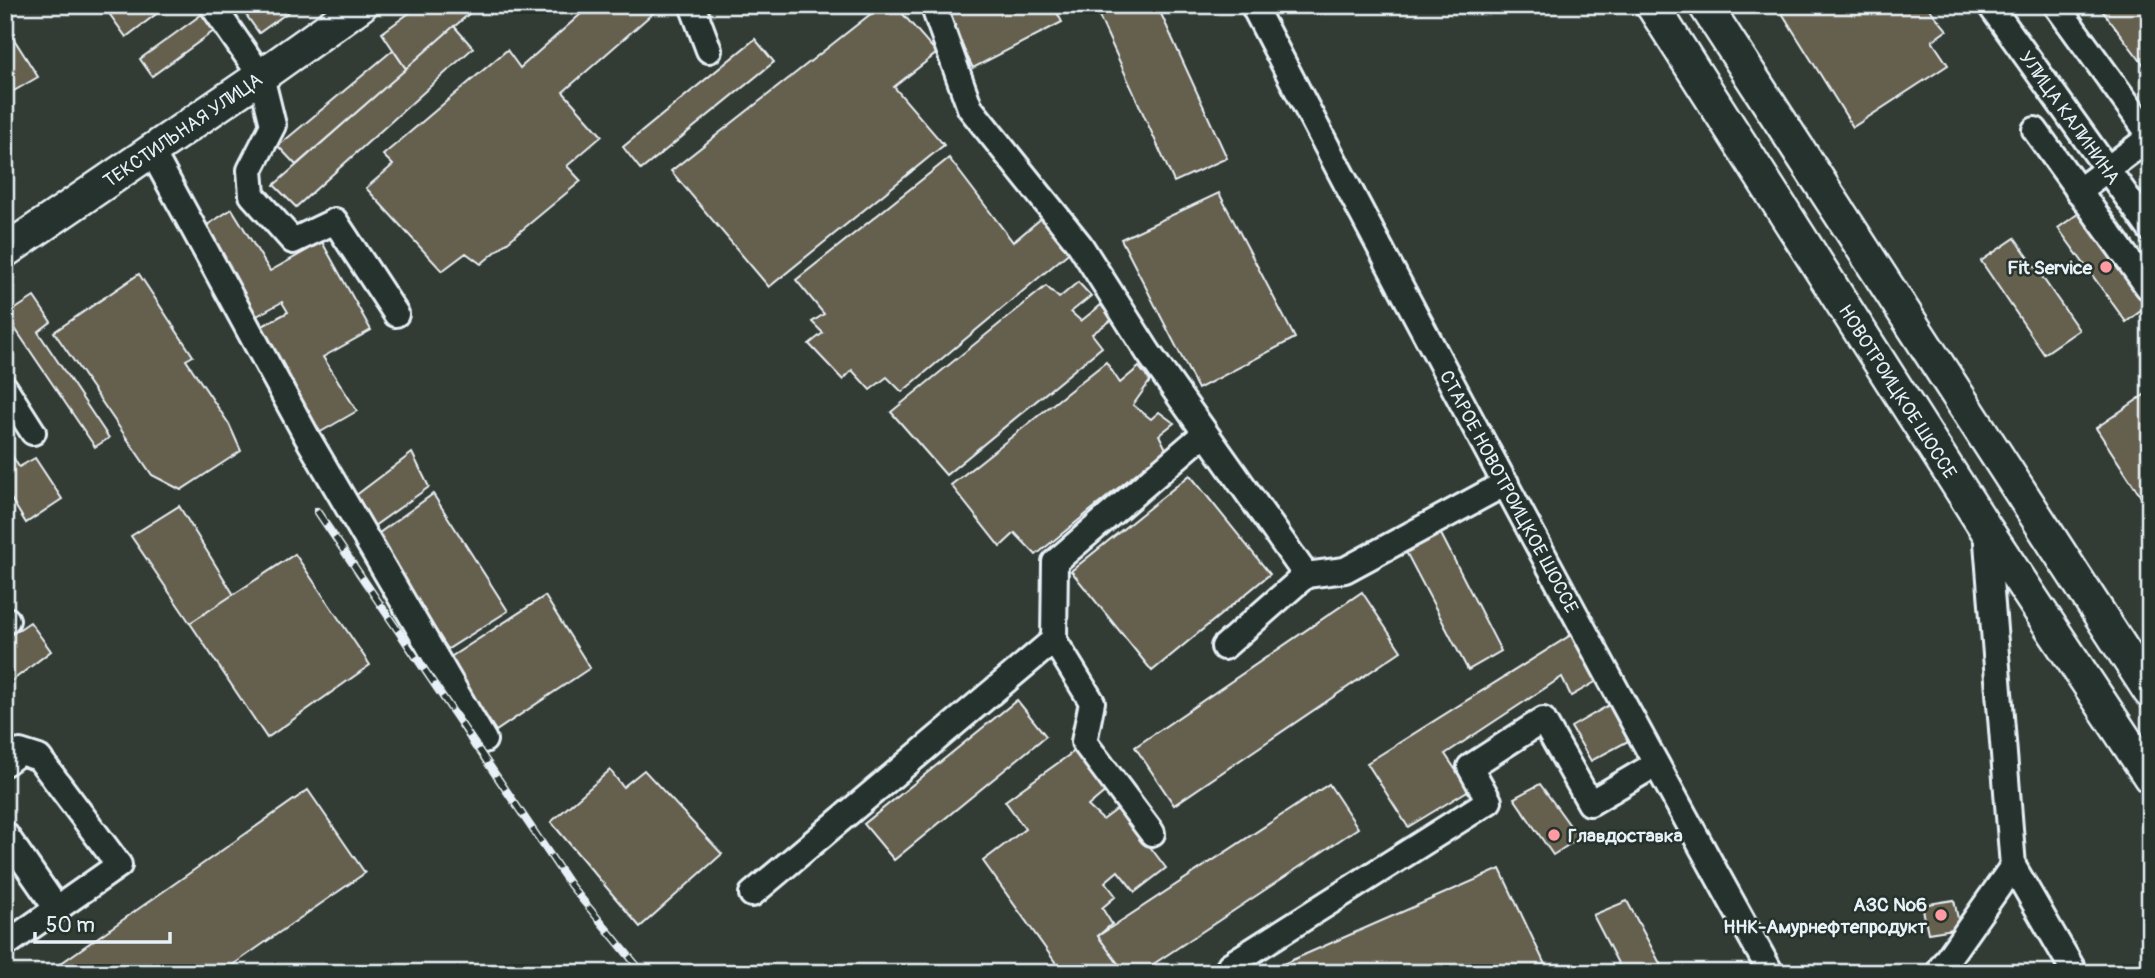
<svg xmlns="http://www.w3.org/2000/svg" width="2155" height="978" viewBox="0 0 2155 978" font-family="Pangolin,sans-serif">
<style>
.building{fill:#655e4e;stroke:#e8f1f8;stroke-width:2}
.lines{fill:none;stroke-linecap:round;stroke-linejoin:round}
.minor-casing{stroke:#e8f1f8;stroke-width:30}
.major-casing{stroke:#e8f1f8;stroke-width:37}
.minor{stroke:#26332d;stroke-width:24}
.major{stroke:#26332d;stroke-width:32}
.rail-casing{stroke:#e8f1f8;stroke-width:8}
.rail{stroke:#26332d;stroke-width:5;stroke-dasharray:16;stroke-linecap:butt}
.poi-dot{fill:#ff9aa2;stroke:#26332d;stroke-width:2.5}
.labels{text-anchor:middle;stroke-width:5;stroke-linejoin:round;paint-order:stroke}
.street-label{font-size:19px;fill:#e8f1f8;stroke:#26332d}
.poi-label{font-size:19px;font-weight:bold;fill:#e8f1f8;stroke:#26332d;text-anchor:end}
</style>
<rect width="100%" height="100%" fill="#333c34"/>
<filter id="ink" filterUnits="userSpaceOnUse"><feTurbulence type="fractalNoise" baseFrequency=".0143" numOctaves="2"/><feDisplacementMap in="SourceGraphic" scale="14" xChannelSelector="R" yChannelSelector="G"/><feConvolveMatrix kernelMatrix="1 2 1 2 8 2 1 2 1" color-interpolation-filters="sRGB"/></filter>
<g filter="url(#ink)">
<g class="building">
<polygon points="103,5 168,5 126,37"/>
<polygon points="239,5 298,5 259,33"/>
<polygon points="420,5 479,5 406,69 382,33"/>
<polygon points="591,5 661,6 563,92 602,136 567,166 581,181 481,264 466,253 442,271 366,188 393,165 383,155 507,50 520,68"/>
<polygon points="882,5 895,5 937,53 894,87 944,145 769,287 671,171"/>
<polygon points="946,5 1053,5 1062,22 973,68 943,7"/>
<polygon points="1094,5 1157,5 1227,158 1174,182"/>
<polygon points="1777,5 1926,5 1947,30 1932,41 1948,65 1853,127"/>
<polygon points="2098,5 2150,5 2150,73"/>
<polygon points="209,9 222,25 152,76 140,59"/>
<polygon points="5,25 38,77 5,96"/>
<polygon points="454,26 473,48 296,207 274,185"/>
<polygon points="755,39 774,62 641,170 623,147"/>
<polygon points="393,50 406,69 296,165 278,146"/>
<polygon points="949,158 1013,242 1043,217 1072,250 902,392 887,377 870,390 852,370 843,380 809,344 823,333 812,322 824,314 796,280"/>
<polygon points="1219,193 1295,338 1198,389 1121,239"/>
<polygon points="232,209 270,271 322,242 371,330 323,357 357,411 317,434 257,329 288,312 282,302 255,317 204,227"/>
<polygon points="2082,211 2150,304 2126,322 2058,228"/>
<polygon points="2015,238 2079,330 2044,354 1981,261"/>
<polygon points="139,274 193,356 186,360 229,424 241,451 181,490 152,475 54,332"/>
<polygon points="1078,282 1091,296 1071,312 1081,321 1101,305 1113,319 1092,334 1102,347 946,475 891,412 1046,286 1059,298"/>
<polygon points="34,297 51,322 38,332 109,438 95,447 6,315"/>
<polygon points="1106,362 1120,383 1139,367 1150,381 1133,405 1151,419 1159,412 1174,423 1159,435 1166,449 1036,555 1015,533 1000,547 951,485"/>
<polygon points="2150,391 2150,504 2147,506 2096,428"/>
<polygon points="5,444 19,467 35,458 62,499 26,523 5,489"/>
<polygon points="412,453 429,487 374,526 355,496"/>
<polygon points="1190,475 1270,574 1152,671 1071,571"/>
<polygon points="433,494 508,611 448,649 375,536"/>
<polygon points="179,506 234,595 190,623 131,536"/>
<polygon points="1441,534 1501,651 1468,670 1406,552"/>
<polygon points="295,554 370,665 267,738 190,623"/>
<polygon points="1362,592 1401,651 1174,805 1135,747"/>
<polygon points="545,596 590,668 496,731 449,658"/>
<polygon points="30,622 51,651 8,684 5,681 5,639"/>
<polygon points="1571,635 1597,681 1571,696 1562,677 1445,754 1469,790 1408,827 1367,763"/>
<polygon points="1017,700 1046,736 894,860 864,824"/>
<polygon points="1611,704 1630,740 1591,761 1571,727"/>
<polygon points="1076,750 1108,789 1088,806 1103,820 1120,807 1166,868 1135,892 1118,871 1105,882 1116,896 1102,908 1112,924 1098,936 1125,973 1063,973 983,861 1025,829 1005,801"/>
<polygon points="610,770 623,787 644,770 722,854 640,927 551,822"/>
<polygon points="1329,784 1358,828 1152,965 1157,973 1125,973 1098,936"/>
<polygon points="1540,784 1579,838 1553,855 1514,798"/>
<polygon points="308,790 365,873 221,973 47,973"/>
<polygon points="1500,869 1549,973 1277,973 1274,968"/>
<polygon points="1954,900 1960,928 1928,933 1922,905"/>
<polygon points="1627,901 1665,973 1623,973 1593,915"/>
</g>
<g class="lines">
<defs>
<g id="minor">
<polyline points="212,5 261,76 273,125 250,170 252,195 293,241 335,221 396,314"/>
<polyline points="692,5 709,50"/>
<polyline points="933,5 970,108 1080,245 1148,352 1306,575 1224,647"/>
<path id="s1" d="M1253,5C1422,330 1594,653 1771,973"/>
<path id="s2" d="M1990,5L2150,229"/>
<polyline points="2056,5 2150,135"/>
<polyline points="2035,130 2148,287"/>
<polyline points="151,150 307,437 484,740"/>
<polyline points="2078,191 2150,137"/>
<polyline points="5,388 33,432"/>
<polyline points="1306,575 1345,570 1506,483"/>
<polyline points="5,621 7,620"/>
<polyline points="1054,640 1092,702 1084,742 1152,833"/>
<polyline points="5,763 20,752 39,758 119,865 5,945"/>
<polyline points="5,834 57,909"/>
<polyline points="2013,866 2075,973"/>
<polyline points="752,894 1054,640 1055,562 1205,433"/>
<polyline points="1235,973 1230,965 1489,801 1470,767 1543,720 1590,803 1656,764"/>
<polyline points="1944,973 1941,968 2013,866 1986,530"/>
</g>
<g id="major">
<path id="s3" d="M1652,5L1986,529L2150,777"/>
<polyline points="1705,5 2150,692"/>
<path id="s4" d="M5,251L261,76L361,5"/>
</g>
</defs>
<use href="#minor" class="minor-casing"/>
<use href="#major" class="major-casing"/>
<use href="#minor" class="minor"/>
<use href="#major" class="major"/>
<defs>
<polyline id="rail" points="317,511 571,886 643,973"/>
</defs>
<use href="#rail" class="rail-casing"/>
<use href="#rail" class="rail"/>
</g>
</g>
<g class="poi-dot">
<circle cx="2106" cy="267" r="7"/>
<circle cx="1554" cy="835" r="7"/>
<circle cx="1941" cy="915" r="7"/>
</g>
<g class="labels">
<g class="street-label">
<text dy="7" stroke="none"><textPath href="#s2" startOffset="138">УЛИЦА КАЛИНИНА</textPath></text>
<text dy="7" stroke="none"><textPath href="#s4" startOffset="215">ТЕКСТИЛЬНАЯ УЛИЦА</textPath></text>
<text dy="7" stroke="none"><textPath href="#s3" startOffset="458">НОВОТРОИЦКОЕ ШОССЕ</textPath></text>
<text dy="7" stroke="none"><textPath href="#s1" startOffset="550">СТАРОЕ НОВОТРОИЦКОЕ ШОССЕ</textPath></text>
</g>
<g class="poi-label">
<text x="2092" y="274">Fit Service</text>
<text x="1568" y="842" text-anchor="start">Главдоставка</text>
<text x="1927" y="911">АЗС №6<tspan x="1927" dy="22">ННК-Амурнефтепродукт</tspan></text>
</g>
</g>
<rect width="2155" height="978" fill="none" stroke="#26332d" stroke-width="28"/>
<rect x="14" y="14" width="2127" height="950" fill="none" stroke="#e8f1f8" stroke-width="2.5" filter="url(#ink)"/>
<path d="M35 932v10h135v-10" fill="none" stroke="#e8f1f8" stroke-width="3.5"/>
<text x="46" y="932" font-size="21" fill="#e8f1f8" stroke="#26332d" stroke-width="5" paint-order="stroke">50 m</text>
</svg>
